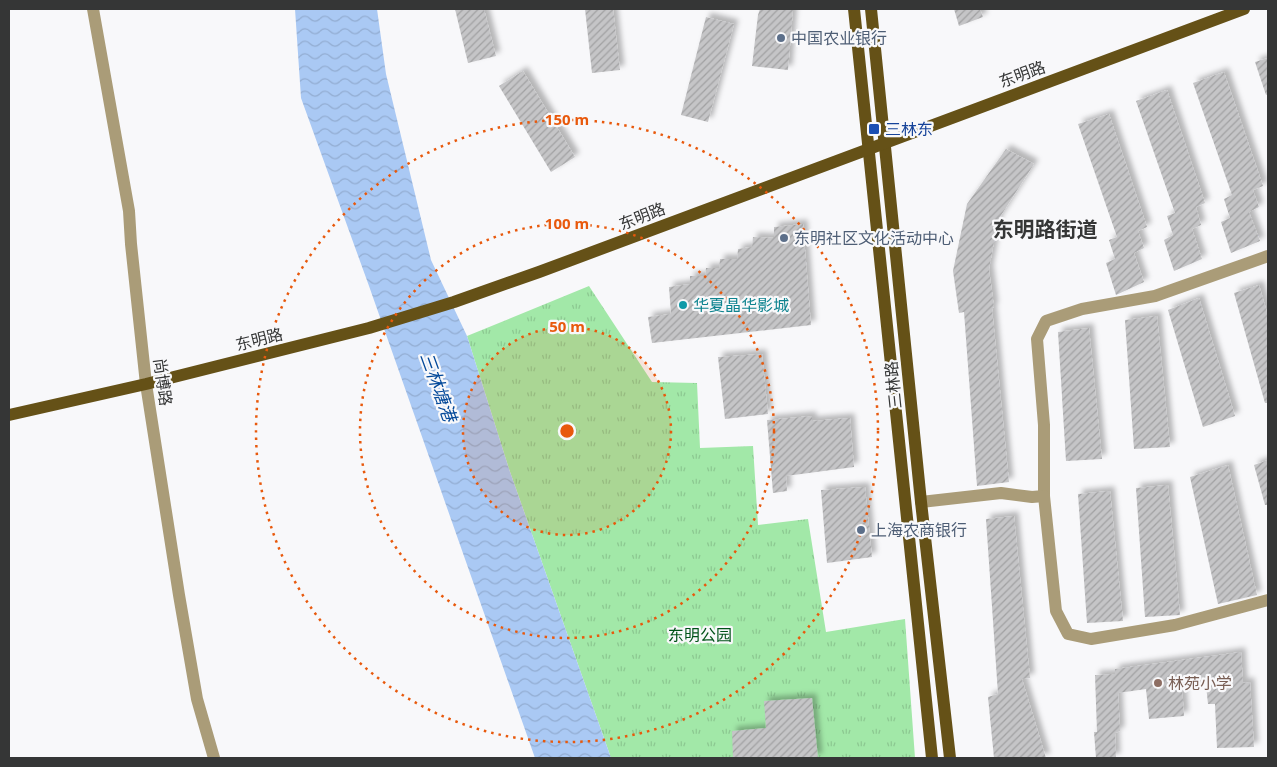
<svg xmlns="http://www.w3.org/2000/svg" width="1277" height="767" viewBox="0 0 1277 767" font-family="'Noto Sans','Noto Sans SC',sans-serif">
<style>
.park{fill:url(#park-tufts)}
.water{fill:url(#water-waves)}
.building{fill:url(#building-hatch);filter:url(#shadow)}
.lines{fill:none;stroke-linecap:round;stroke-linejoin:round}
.minor{stroke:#aa9c78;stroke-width:12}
.major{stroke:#655117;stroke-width:12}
.ring{fill:none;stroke:#e8590c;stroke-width:2.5;stroke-dasharray:2.5 5}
.service-dot{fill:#5c6f8a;stroke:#f8f8fa;stroke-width:2}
.transit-dot{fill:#1a4fb4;stroke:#f8f8fa;stroke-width:2}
.culture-dot{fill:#0f9aa8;stroke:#f8f8fa;stroke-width:2}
.education-dot{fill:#8d6e63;stroke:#f8f8fa;stroke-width:2}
.labels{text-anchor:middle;stroke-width:4.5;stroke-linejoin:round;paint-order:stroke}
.service-label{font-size:16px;fill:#4e5e75;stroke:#f8f8fa;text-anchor:start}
.street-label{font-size:16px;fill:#353636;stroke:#f8f8fa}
.transit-label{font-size:16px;fill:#164399;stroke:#f8f8fa;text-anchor:start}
.culture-label{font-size:16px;fill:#0d838f;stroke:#f8f8fa;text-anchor:start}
.park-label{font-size:16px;fill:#005318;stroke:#f8f8fa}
.education-label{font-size:16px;fill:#785e54;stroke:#f8f8fa;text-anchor:start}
.water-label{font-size:18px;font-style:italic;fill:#04499a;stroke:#f8f8fa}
.district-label{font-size:21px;font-weight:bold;fill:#353636;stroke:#f8f8fa}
.centre{fill:#e8590c;stroke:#f8f8fa;stroke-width:2.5}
.ring-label{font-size:15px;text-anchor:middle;font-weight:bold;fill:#e8590c;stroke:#f8f8fa;stroke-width:4.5;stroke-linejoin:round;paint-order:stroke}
</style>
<defs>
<pattern id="park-tufts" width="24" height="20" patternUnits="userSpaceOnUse" patternTransform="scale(1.25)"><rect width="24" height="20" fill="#a2e8a8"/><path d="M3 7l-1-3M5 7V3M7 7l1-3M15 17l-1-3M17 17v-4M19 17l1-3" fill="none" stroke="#8cc891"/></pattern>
<pattern id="water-waves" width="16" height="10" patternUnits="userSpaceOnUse" patternTransform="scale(1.25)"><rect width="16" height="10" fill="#aac9f4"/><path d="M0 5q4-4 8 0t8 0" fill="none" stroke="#93add2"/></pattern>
<pattern id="building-hatch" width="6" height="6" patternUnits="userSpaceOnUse" patternTransform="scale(1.25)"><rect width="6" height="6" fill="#c5c5c7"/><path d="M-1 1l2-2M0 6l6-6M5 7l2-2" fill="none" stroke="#a1a1a2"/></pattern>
<filter id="shadow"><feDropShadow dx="4.5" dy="-4.5" stdDeviation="2.5" flood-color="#0004"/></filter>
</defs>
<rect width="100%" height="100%" fill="#f8f8fa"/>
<polygon class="park" points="589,286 652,382 697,383 700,448 753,446 758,525 808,519 826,632 905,619 915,758 611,758 509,469 467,336"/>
<polygon class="water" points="295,9 377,9 386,74 431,260 467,336 509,469 611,758 535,758 369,286 301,98"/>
<g class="building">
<polygon points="455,9 484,9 496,56 468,63"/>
<polygon points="585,9 613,9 620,70 592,73"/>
<polygon points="760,9 793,9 788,70 752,66 758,15"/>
<polygon points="954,9 980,9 983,17 959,26"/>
<polygon points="706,17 734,24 708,122 681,115"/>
<polygon points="1268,58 1268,94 1266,95 1255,62"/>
<polygon points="523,71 575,157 551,172 499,86"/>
<polygon points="1224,72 1263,186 1253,190 1259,207 1249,212 1260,241 1231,253 1221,222 1230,218 1224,199 1232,195 1193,83"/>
<polygon points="1167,90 1205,203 1196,207 1201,225 1192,229 1202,259 1174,271 1164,240 1173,235 1167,216 1175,213 1136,101"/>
<polygon points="1109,114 1147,227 1138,231 1144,248 1134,253 1144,282 1116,295 1106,263 1115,259 1109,240 1117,237 1078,124"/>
<polygon points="1006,149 1034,164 998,220 989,269 994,307 992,308 1009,482 977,486 964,312 959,313 953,271 967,204"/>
<polygon points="803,224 811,325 652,343 648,317 671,314 669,287 690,284 690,276 705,276 706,268 719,268 720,259 737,259 738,249 752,247 753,237 774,238 774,227"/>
<polygon points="1259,285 1268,316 1268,403 1265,403 1234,293"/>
<polygon points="1199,298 1235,416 1203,427 1168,310"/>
<polygon points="1157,316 1170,447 1134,449 1125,320"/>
<polygon points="1089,328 1102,459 1066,461 1058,332"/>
<polygon points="762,354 768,414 725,419 718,357"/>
<polygon points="812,416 812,421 850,418 854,467 786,476 787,491 773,493 767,420"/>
<polygon points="1268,460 1268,505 1265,505 1254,465"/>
<polygon points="1228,465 1257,595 1218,604 1190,477"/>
<polygon points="1168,485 1180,615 1145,617 1136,488"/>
<polygon points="865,487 872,557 827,563 821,490"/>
<polygon points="1110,491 1123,621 1087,623 1078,494"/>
<polygon points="1014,516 1030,678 1022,679 1046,758 994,758 988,697 998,694 986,519"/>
<polygon points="1241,652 1243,683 1250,682 1254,747 1217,748 1215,704 1208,704 1206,685 1182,687 1184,716 1149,719 1146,689 1118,693 1120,731 1115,733 1116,758 1096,758 1094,732 1097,732 1095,675 1115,674 1115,669"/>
<polygon points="812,698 818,758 733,758 732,731 766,728 764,701"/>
</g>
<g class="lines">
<g class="minor">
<polyline points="93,9 129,211 131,244 146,384 179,595 197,699 214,758"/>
<polyline points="1044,496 1044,425 1037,339 1046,321 1082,309 1155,296 1268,256"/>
<polyline points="921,502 1001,493 1032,497 1044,496 1056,611 1068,634 1091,639 1175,625 1268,600"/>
</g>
<g class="major">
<polyline points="854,9 932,758"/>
<polyline points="871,9 921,502 950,758"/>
<polyline points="9,415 146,384 369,328 454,302 539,272 1244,9"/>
</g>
</g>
<circle cx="567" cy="431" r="104" fill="#e8590c" fill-opacity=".12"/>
<g class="ring">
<circle cx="567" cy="431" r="104"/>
<circle cx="567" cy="431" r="207"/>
<circle cx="567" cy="431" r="311"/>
</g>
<g class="service-dot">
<circle cx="781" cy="38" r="5"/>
<circle cx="784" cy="238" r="5"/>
<circle cx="861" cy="530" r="5"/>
</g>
<rect class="transit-dot" x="868" y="123" width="12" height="12" rx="2.5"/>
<circle class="culture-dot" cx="683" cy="305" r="5"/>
<circle class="education-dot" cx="1158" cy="683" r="5"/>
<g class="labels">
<g class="service-label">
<text x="791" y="44">中国农业银行</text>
<text x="794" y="244">东明社区文化活动中心</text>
<text x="871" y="536">上海农商银行</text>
</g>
<g class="street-label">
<text transform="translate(1022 74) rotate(-20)" y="6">东明路</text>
<text transform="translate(642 216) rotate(-21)" y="6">东明路</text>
<text transform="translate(259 339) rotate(-14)" y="6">东明路</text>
<text transform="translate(163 382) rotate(82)" y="6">尚博路</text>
<text transform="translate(893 385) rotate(-96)" y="6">三林路</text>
</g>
<g class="transit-label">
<text x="885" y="135">三林东</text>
</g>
<g class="culture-label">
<text x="693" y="311">华夏晶华影城</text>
</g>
<g class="park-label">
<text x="700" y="641">东明公园</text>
</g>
<g class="education-label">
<text x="1168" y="689">林苑小学</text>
</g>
<g class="water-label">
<text transform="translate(438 387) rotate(70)" y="6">三林塘港</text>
</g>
<g class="district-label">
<text x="1045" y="237">东明路街道</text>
</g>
</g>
<circle cx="567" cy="431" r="8" class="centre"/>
<g class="ring-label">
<text x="567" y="125">150 m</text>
<text x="567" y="229">100 m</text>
<text x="567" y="332">50 m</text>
</g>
<rect width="1277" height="767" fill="none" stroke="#353636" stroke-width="20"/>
</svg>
